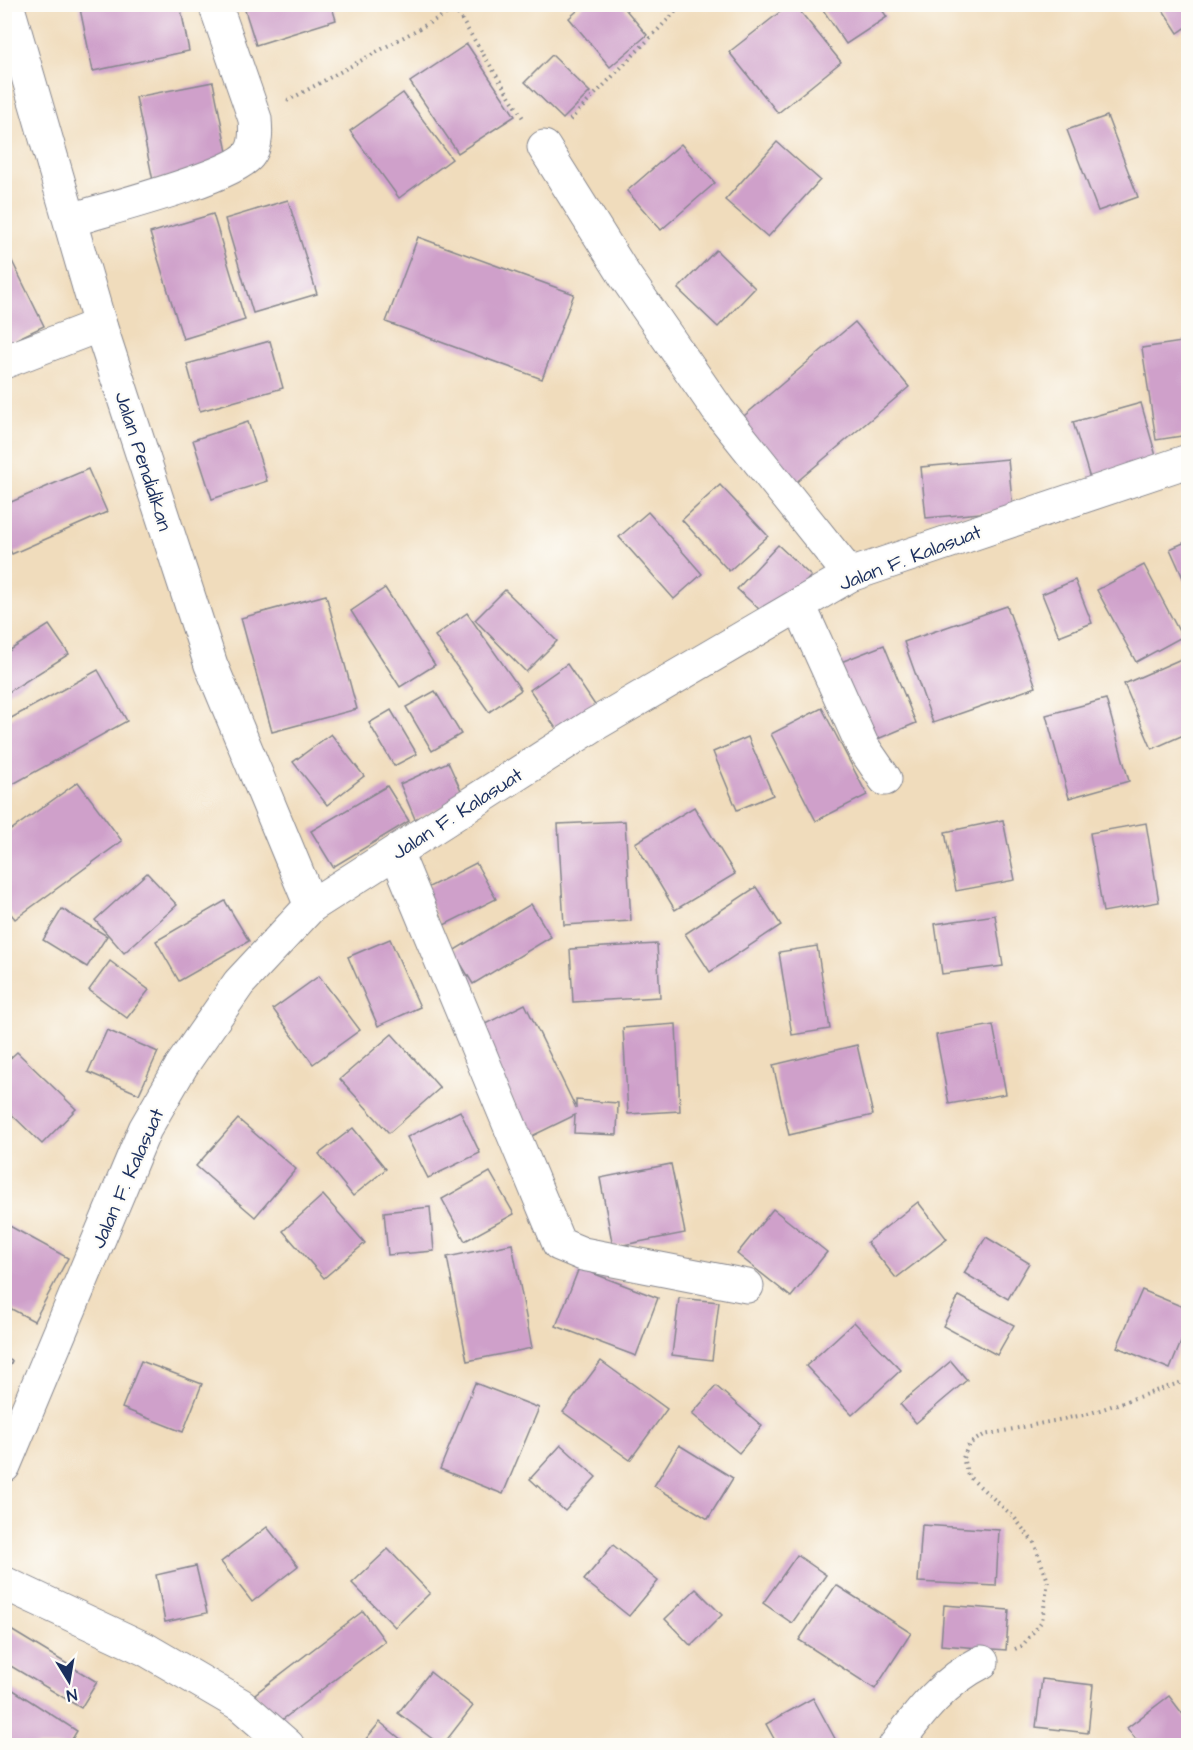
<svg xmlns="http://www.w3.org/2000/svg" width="1193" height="1750" viewBox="0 0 1193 1750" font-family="'Architects Daughter',sans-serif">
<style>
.building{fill:#cfa0ca}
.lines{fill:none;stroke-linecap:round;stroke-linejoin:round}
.minor-casing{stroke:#86868d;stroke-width:35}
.tertiary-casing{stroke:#86868d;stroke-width:35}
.path{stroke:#86868d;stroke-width:4;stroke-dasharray:1.5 4.5;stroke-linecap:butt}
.minor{stroke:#fff;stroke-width:33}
.tertiary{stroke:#fff;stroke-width:33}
.labels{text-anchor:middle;stroke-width:4.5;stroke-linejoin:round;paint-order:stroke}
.street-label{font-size:20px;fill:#1b2f5e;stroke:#fdfcf7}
</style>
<rect width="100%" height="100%" fill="#fdfcf7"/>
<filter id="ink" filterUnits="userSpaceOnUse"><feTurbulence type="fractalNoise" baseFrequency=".0167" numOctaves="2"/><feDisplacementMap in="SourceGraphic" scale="12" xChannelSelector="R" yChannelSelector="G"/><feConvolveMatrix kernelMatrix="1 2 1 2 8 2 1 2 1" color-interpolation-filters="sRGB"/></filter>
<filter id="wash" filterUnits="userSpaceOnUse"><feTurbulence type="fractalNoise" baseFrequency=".008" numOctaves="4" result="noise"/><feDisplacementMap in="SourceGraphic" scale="24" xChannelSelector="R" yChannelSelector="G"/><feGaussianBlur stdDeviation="1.35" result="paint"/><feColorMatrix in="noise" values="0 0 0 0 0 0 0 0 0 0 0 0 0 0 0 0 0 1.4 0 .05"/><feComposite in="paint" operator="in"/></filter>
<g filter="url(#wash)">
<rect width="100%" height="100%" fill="#f0dcbc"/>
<g id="blocks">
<g class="building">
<polygon points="79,4 180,4 189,51 93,71"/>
<polygon points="243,4 331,4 336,20 256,45"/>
<polygon points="585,4 621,4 647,35 610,67 569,18"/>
<polygon points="819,4 878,4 887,17 846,44"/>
<polygon points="1159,4 1188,4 1188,26 1178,33"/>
<polygon points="789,5 795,5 841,62 778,113 729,52"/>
<polygon points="467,44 515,116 458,153 410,82"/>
<polygon points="552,55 590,92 563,119 525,82"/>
<polygon points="213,82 230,167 153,181 136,97"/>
<polygon points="403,93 452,159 399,198 350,131"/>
<polygon points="1107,116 1138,197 1098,211 1067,130"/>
<polygon points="777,142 820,180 768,237 725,200"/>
<polygon points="681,144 715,183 661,230 627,191"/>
<polygon points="288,200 317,294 253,313 225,219"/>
<polygon points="213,214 245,320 183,339 150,233"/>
<polygon points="418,237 574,294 542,379 386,322"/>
<polygon points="716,250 755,288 718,327 678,289"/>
<polygon points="11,259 44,326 4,345 4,262"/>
<polygon points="855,322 909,387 793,485 738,421"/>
<polygon points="270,341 283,388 200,411 187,364"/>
<polygon points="1188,341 1188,435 1156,440 1142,348"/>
<polygon points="1141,403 1158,463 1091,482 1073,422"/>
<polygon points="248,422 267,481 212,499 193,440"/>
<polygon points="1008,459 1013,510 926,518 921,467"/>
<polygon points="88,469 107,512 12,554 4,538 4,505"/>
<polygon points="720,485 768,536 729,571 682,520"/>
<polygon points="648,512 702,574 674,599 619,537"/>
<polygon points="1188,541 1188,589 1170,549"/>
<polygon points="778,545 811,576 771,620 737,589"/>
<polygon points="1144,565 1182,637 1136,662 1097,590"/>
<polygon points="1075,580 1092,623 1059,636 1042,594"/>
<polygon points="385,588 435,665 400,687 351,611"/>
<polygon points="505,590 557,641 526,672 475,620"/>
<polygon points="326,595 357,709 272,732 241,618"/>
<polygon points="1007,606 1036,687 933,723 904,642"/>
<polygon points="467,613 521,690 489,712 435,636"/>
<polygon points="49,625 69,654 4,695 4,654"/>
<polygon points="884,645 916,723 868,743 836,664"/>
<polygon points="1188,656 1188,733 1152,749 1124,684"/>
<polygon points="567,664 597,708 559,733 530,690"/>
<polygon points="98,670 127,721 4,789 4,722"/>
<polygon points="435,691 461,734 432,751 406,707"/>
<polygon points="1106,699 1129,781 1069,798 1046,715"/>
<polygon points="822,708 867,795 816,821 771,734"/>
<polygon points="391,710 417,754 394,766 369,723"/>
<polygon points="331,734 364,776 327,805 293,762"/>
<polygon points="748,737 773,795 737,810 713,752"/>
<polygon points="448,762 464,797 415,819 400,784"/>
<polygon points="78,782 122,841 15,919 4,905 4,835"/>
<polygon points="387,786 409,821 333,867 311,831"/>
<polygon points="694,807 735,874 675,910 635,843"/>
<polygon points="1003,820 1015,880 956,891 945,832"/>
<polygon points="625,821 631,921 564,925 558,824"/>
<polygon points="1146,823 1159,902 1103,912 1090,833"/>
<polygon points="476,863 496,899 442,926 423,890"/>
<polygon points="147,873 177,905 124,953 95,920"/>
<polygon points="756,887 781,925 710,972 685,934"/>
<polygon points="225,901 249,941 179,981 156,941"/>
<polygon points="531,904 551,937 473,984 453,951"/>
<polygon points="62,909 107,936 87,967 43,940"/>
<polygon points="995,915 1003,966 942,974 935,924"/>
<polygon points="390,939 420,1007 378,1026 348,957"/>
<polygon points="657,944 660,997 573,1002 570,949"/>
<polygon points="817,946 830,1029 792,1035 779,952"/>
<polygon points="110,961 149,990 127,1018 89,990"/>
<polygon points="319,976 360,1030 313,1064 273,1009"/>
<polygon points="525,1004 576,1108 576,1100 618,1103 617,1135 574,1133 575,1115 530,1137 477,1028"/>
<polygon points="676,1024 680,1111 628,1114 623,1028"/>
<polygon points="993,1025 1006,1094 949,1104 936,1035"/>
<polygon points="107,1030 158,1052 139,1094 88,1072"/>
<polygon points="392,1034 440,1088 389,1133 340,1079"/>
<polygon points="857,1045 873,1115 789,1135 773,1065"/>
<polygon points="17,1052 76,1109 42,1144 4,1107 4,1064"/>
<polygon points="460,1111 480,1153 428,1178 407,1137"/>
<polygon points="238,1119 296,1169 255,1217 196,1166"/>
<polygon points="353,1128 386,1169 353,1196 319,1154"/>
<polygon points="671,1164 685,1233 613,1247 600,1178"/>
<polygon points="490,1172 514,1214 465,1241 442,1199"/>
<polygon points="323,1195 365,1243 324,1278 283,1231"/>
<polygon points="918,1202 947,1239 896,1278 867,1242"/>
<polygon points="430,1207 434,1251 388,1255 384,1212"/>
<polygon points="773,1209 827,1252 791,1297 737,1254"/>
<polygon points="6,1224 68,1258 34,1321 4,1305"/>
<polygon points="986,1237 1029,1263 1008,1299 964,1273"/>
<polygon points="512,1244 532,1348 467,1361 447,1257"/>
<polygon points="579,1268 658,1298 636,1356 556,1326"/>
<polygon points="1142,1290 1188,1309 1188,1325 1170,1369 1117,1347"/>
<polygon points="959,1296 1014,1325 997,1355 943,1326"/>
<polygon points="679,1298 719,1302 712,1360 672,1355"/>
<polygon points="854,1322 901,1370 852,1415 806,1366"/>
<polygon points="4,1358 12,1361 4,1378"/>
<polygon points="141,1361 202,1384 183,1432 122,1408"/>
<polygon points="601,1361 667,1409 630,1460 563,1412"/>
<polygon points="951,1361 967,1380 916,1423 900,1404"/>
<polygon points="475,1383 539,1408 503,1494 440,1469"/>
<polygon points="716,1386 762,1426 739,1453 692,1414"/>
<polygon points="561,1445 596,1477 565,1511 530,1479"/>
<polygon points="679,1445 733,1478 708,1519 654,1486"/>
<polygon points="922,1525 999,1530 996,1586 918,1582"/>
<polygon points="267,1527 298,1566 252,1602 221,1562"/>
<polygon points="613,1545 658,1581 629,1616 584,1580"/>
<polygon points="388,1549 430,1593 395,1627 352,1583"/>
<polygon points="797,1555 826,1575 792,1623 763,1603"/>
<polygon points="196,1566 207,1613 165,1622 156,1575"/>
<polygon points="836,1585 911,1633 875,1689 799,1640"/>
<polygon points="696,1589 722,1615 691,1646 665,1619"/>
<polygon points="944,1605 1009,1610 1006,1650 941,1645"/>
<polygon points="363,1611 385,1641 278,1723 255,1694"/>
<polygon points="11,1630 97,1682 81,1708 4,1662 4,1640"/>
<polygon points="430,1672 473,1706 442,1746 398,1713"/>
<polygon points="1042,1679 1093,1685 1088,1733 1036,1727"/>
<polygon points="4,1684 77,1731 68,1746 4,1746"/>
<polygon points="1169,1696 1188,1721 1188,1746 1141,1746 1127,1728"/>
<polygon points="813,1698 839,1746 778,1746 766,1724"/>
<polygon points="380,1722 409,1746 360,1746"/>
</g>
</g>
</g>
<g filter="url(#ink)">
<use href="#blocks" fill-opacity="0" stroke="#86868d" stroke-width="1.5"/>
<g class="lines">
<defs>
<g id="minor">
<polyline points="7,4 100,325 211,665 311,906"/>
<polyline points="544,147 625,276 718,410 850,575"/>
<path d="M71,220C106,209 230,178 249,155C257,145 256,131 255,119L215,4"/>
<polyline points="4,362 100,325"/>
<polyline points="799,605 863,747 885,779"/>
<polyline points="396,852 559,1244 583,1254 747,1286"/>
<polyline points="4,1583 145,1649 241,1705 288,1746"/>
<path d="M895,1746C920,1712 944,1681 982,1662"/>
</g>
<polyline id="tertiary" points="4,1466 145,1129 182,1065 239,983 311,906 592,726 850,575 1188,461"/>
</defs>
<use href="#minor" class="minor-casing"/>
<use href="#tertiary" class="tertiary-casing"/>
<g class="path">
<polyline points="455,9 523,118"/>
<polyline points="287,101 455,9 458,4"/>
<polyline points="570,120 683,4"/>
<polyline points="1015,1649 1022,1646 1042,1621 1048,1581 1034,1543 1014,1517 968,1476 963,1458 969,1444 984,1435 1088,1414 1188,1380"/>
</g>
<use href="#minor" class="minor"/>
<use href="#tertiary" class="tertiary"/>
</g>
</g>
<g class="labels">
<g class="street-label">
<text transform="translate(144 461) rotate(72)" y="7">Jalan Pendidikan</text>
<text transform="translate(910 557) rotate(-21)" y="7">Jalan F. Kalasuat</text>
<text transform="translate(457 813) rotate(-33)" y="7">Jalan F. Kalasuat</text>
<text transform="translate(127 1178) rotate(-66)" y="7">Jalan F. Kalasuat</text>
</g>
</g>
<rect width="1193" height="1750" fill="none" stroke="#fdfcf7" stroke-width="24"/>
<g transform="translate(69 1681) rotate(169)" stroke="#fdfcf7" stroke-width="4.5" paint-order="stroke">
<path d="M0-4.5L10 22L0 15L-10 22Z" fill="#1b2f5e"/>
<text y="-9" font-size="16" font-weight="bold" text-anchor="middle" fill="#1b2f5e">N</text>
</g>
</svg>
